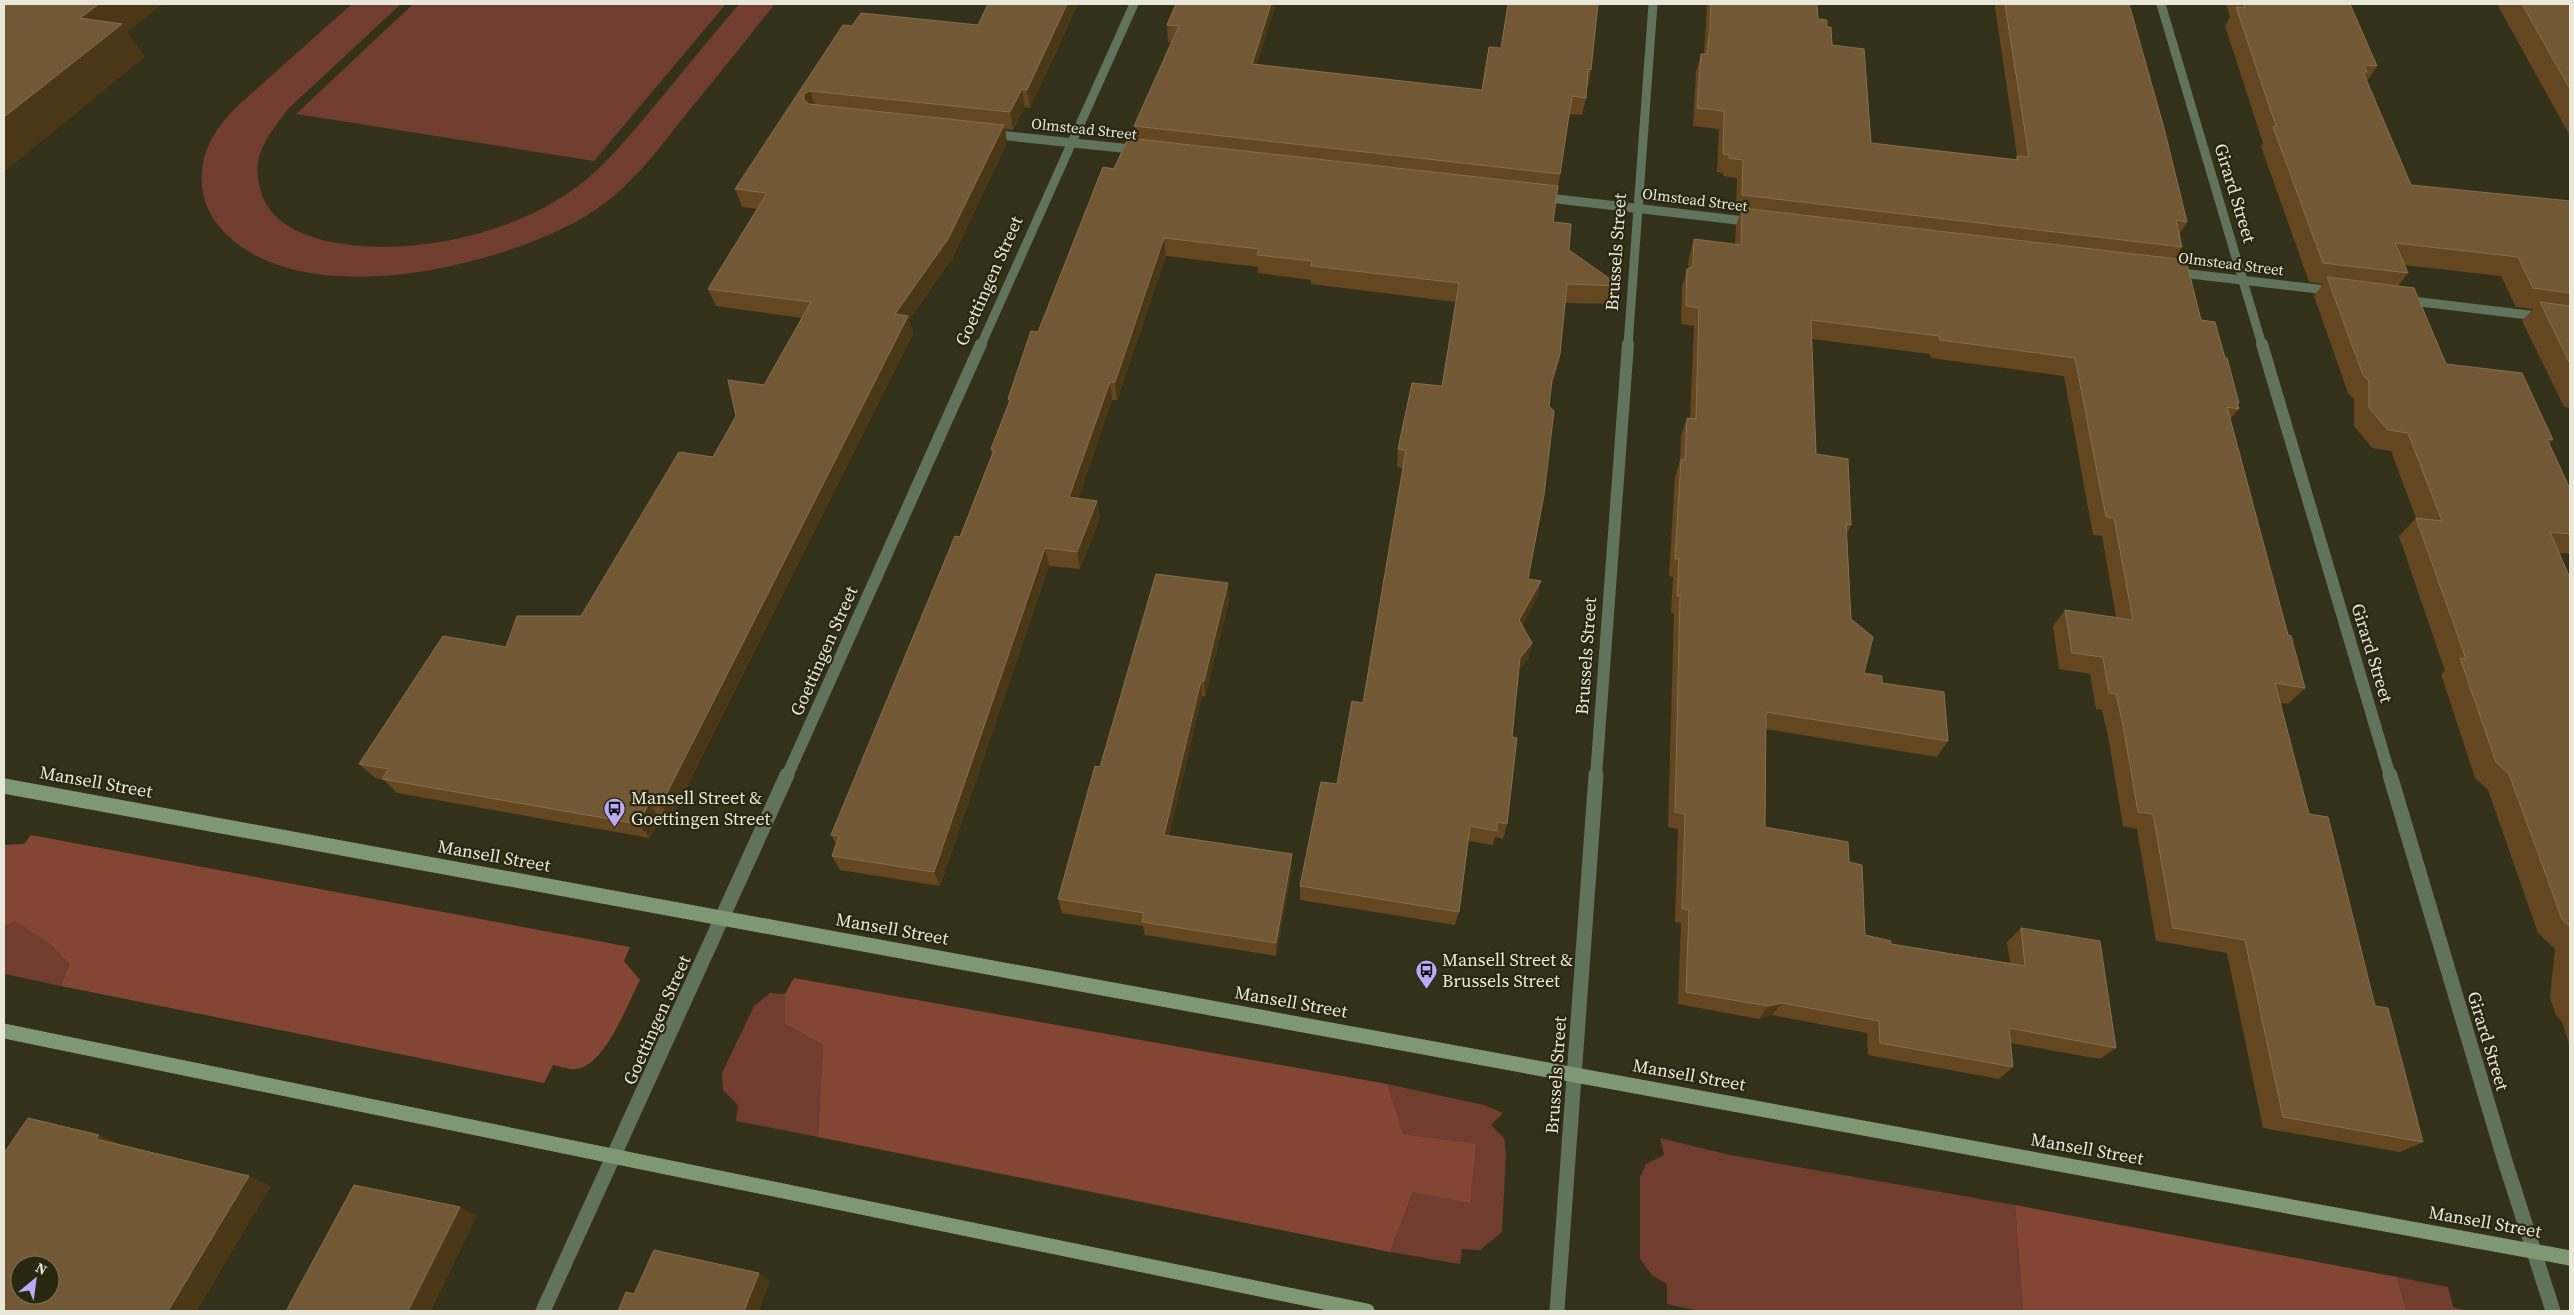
<svg xmlns="http://www.w3.org/2000/svg" width="2574" height="1315" viewBox="0 0 2574 1315" font-family="'Source Serif 4',serif">
<style>
.green{fill:#703d2f}
.forest{fill:#834635}
.lines{fill:none;stroke-linecap:round;stroke-linejoin:round}
.street-far2{stroke:#62735c;stroke-width:9}
.street-far1{stroke:#62735c;stroke-width:12}
.street{stroke:#62735c;stroke-width:15}
.secondary{stroke:#7e9874;stroke-width:15}
.wall{fill:#644720}
.shaded-wall{fill:#4a3715}
.building{fill:#725834;stroke:#856f4e;fill-rule:evenodd}
.labels{text-anchor:middle;stroke-width:4.5;stroke-linejoin:round;paint-order:stroke}
.far-street-label{font-size:15px;fill:#e8e7d9;stroke:#292710}
.street-label{font-size:18px;fill:#e8e7d9;stroke:#292710}
.poi-label{font-size:18px;fill:#e8e7d9;stroke:#292710;text-anchor:start}
</style>
<rect width="100%" height="100%" fill="#333119"/>
<g class="green">
<path d="M352,4H401L287,110C278,123 267,136 261,151C256,163 257,176 260,188C274,248 370,250 418,245C466,240 516,225 557,200C599,176 626,139 657,103C684,70 711,37 739,4H775C746,40 717,77 687,113C656,152 629,190 586,216C498,268 292,318 217,224C198,200 197,165 212,138C225,114 249,96 269,78C296,53 324,29 352,4Z"/>
<polygon points="413,4 726,4 594,161 296,114"/>
<polygon points="15,920 50,944 69,964 61,986 4,974 4,926"/>
<polygon points="770,993 785,994 785,1024 823,1045 818,1137 736,1121 738,1105 723,1090 722,1073 754,1006"/>
<polygon points="1387,1084 1484,1105 1503,1113 1491,1125 1504,1138 1506,1153 1502,1232 1480,1250 1462,1249 1460,1264 1390,1252 1413,1192 1476,1145 1402,1134"/>
<polygon points="1660,1138 1730,1155 2015,1205 2023,1311 1699,1311 1667,1304 1667,1284 1652,1275 1640,1259 1640,1177 1646,1164 1664,1155"/>
<polygon points="2397,1277 2448,1287 2453,1307 2466,1311 2406,1311"/>
</g>
<g class="forest">
<path d="M31,835L630,947L624,961L640,980C628,1003 605,1066 576,1069C569,1070 560,1066 553,1065L544,1083L61,986L69,964L50,944L15,921L4,926V845L24,844Z"/>
<polygon points="794,978 1387,1084 1403,1134 1476,1144 1470,1203 1413,1192 1390,1252 818,1137 823,1045 785,1024 785,994"/>
<polygon points="2015,1205 2397,1277 2406,1311 2023,1311"/>
</g>
<g class="lines">
<g class="street-far2">
<polyline points="2161,4 2262,345"/>
<polyline points="989,134 1140,150"/>
<polyline points="1540,197 1754,222"/>
<polyline points="2173,272 2334,291"/>
<polyline points="2404,300 2570,320"/>
<polyline points="981,345 1134,4"/>
<polyline points="1628,345 1653,4"/>
</g>
<g class="street-far1">
<polyline points="2262,344 2390,776"/>
<polyline points="787,776 981,344"/>
<polyline points="1596,776 1628,344"/>
</g>
<g class="street">
<polyline points="2390,775 2504,1158 2553,1311"/>
<polyline points="543,1311 787,775"/>
<polyline points="1557,1311 1596,775"/>
</g>
<g class="secondary">
<polyline points="4,786 2570,1258"/>
<polyline points="4,1031 1367,1311"/>
</g>
</g>
<g class="wall">
<polygon points="988,4 1078,4 1030,108 1025,107 1013,130 1005,129 1007,143 953,257 909,320 913,334 671,819 660,818 650,838 397,793 384,780 375,778 359,764 506,647 581,616 713,457 764,385 802,318 716,306 708,289 757,209 742,207 735,189 852,26 978,25"/>
<polygon points="1176,4 1276,4 1257,64 1482,90 1489,47 1591,70 1588,87 1586,87 1586,98 1582,115 1569,114 1553,222 1569,250 1620,286 1616,304 1565,303 1560,354 1556,372 1551,388 1528,579 1541,581 1537,598 1522,625 1532,643 1528,659 1518,671 1512,737 1507,824 1503,839 1495,837 1493,845 1468,841 1459,912 1455,925 1300,900 1300,886 1337,784 1363,703 1403,468 1397,467 1398,449 1442,386 1456,302 1311,284 1311,280 1258,273 1258,267 1166,256 1117,400 1112,400 1078,498 1097,501 1100,518 1080,569 1049,566 940,886 840,870 832,856 836,843 831,835 960,537 992,454 991,449 1009,403 1008,399 1038,332 1114,169 1135,139 1134,126 1171,42 1168,42 1167,25"/>
<polygon points="1707,4 1817,4 1818,19 1827,27 1832,45 1871,143 2015,160 2017,156 1995,7 1996,4 2129,4 2187,222 2179,235 2182,247 2175,259 2201,320 2225,358 2239,403 2238,405 2239,409 2230,419 2288,635 2305,688 2288,704 2280,703 2309,814 2375,1006 2423,1142 2400,1152 2263,1128 2227,953 2156,941 2137,829 2123,826 2109,741 2102,710 2096,709 2090,674 2059,669 2053,626 2065,610 2116,617 2102,536 2093,535 2064,376 1931,358 1930,354 1812,339 1816,454 1851,525 1847,533 1851,619 1864,673 1882,683 1948,741 1937,757 1766,729 1765,827 1849,862 1865,935 1891,944 2010,963 2007,942 2021,928 2116,1048 2100,1059 2010,1043 2013,1067 1999,1079 1868,1055 1867,1033 1772,1015 1759,1019 1678,1004 1681,923 1675,922 1678,829 1668,827 1674,613 1671,613 1673,577 1669,576 1675,477 1680,461 1681,436 1687,418 1690,418 1694,326 1681,324 1682,287 1687,269 1688,268 1689,257 1694,239 1735,245 1736,226 1740,213 1736,213 1737,178 1723,176 1723,173 1717,172 1719,129 1693,126 1696,72 1701,54 1704,54"/>
<polygon points="2226,4 2350,4 2377,66 2367,81 2411,185 2570,201 2570,408 2564,407 2522,321 2533,309 2516,307 2501,276 2404,265 2408,273 2398,286 2446,364 2553,440 2549,443 2570,489 2570,554 2559,553 2570,578 2570,1047 2562,1022 2556,1015 2550,998 2555,949 2538,933 2488,790 2475,778 2441,674 2445,671 2399,536 2416,518 2391,451 2372,448 2354,426 2354,399 2348,393 2314,296 2323,284 2309,282 2261,146 2263,143 2225,26 2230,17"/>
<polygon points="2497,4 2570,4 2570,136"/>
<polygon points="1228,583 1229,600 1205,697 1202,696 1169,836 1292,854 1292,868 1276,956 1145,935 1143,926 1062,913 1058,899 1100,767"/>
</g>
<g class="shaded-wall">
<polygon points="99,4 163,4 127,32 145,57 4,172 4,117 80,18"/>
<polygon points="1067,4 1078,4 1030,108 1027,90"/>
<polygon points="1271,4 1276,4 1252,81 1252,64"/>
<polygon points="1022,89 1025,107 1013,130 1010,112"/>
<polygon points="810,91 816,108 804,100 804,94"/>
<polygon points="1004,125 1007,143 953,257 909,320 913,334 671,819 661,805 895,314"/>
<polygon points="1164,238 1166,256 1117,400 1115,382"/>
<polygon points="1560,354 1556,372 1548,398 1552,380"/>
<polygon points="1110,382 1112,400 1073,515 1069,497"/>
<polygon points="1097,501 1100,518 1080,569 1077,552"/>
<polygon points="1045,548 1049,566 940,886 934,872"/>
<polygon points="1541,581 1537,598 1515,637 1519,620"/>
<polygon points="1228,583 1229,600 1205,697 1204,681"/>
<polygon points="1532,643 1528,659 1516,674 1520,658"/>
<polygon points="1201,681 1202,696 1166,849 1164,835"/>
<polygon points="649,803 660,818 650,838 638,824"/>
<polygon points="1292,854 1292,868 1276,956 1276,943"/>
<polygon points="1782,1003 1772,1015 1759,1019 1768,1006"/>
<polygon points="99,1135 123,1145 120,1150 96,1139"/>
<polygon points="249,1176 271,1186 197,1311 168,1311"/>
<polygon points="460,1207 477,1216 431,1311 408,1311"/>
<polygon points="759,1273 770,1281 759,1311 744,1311"/>
</g>
<g class="building">
<polygon points="4,4 99,4 80,18 122,24 4,117"/>
<polygon points="988,4 1067,4 1027,90 1022,89 1010,112 810,91 804,94 804,100 809,104 1004,125 948,239 895,314 908,316 661,805 649,803 638,824 382,779 389,769 359,764 443,636 506,647 517,616 581,616 679,452 713,457 736,416 728,380 764,385 811,302 708,289 767,193 735,189 843,25 852,26 861,13 978,25"/>
<polygon points="1176,4 1271,4 1252,64 1482,90 1489,47 1501,48 1508,4 1598,4 1591,70 1588,69 1586,98 1572,96 1560,174 1134,126 1179,26 1167,25"/>
<polygon points="1711,4 1817,4 1818,19 1827,20 1827,27 1831,27 1832,45 1864,49 1871,143 2018,160 2017,156 2029,157 2005,4 2129,4 2164,128 2187,222 2176,220 2182,247 1742,195 1743,160 1729,158 1729,155 1723,154 1724,111 1697,108 1701,54 1707,54 1710,30"/>
<polygon points="2243,4 2350,4 2377,66 2364,65 2367,72 2363,72 2411,185 2570,201 2570,293 2533,288 2518,257 2395,243 2408,273 2323,263 2273,127 2276,126 2236,7 2245,8"/>
<polygon points="2522,4 2570,4 2570,89"/>
<polygon points="1128,138 1558,186 1553,222 1571,224 1569,250 1620,286 1567,284 1560,354 1552,380 1549,406 1554,411 1544,495 1528,579 1541,581 1519,620 1532,643 1520,658 1512,737 1517,738 1507,824 1497,822 1497,831 1470,826 1459,912 1300,886 1321,782 1337,784 1352,701 1363,703 1406,450 1398,449 1412,383 1442,386 1459,283 1311,266 1312,261 1257,255 1259,249 1164,238 1115,382 1110,382 1069,497 1097,501 1077,552 1045,548 934,872 832,856 839,836 831,835 955,536 960,537 994,450 991,449 1010,400 1008,399 1031,331 1038,332 1103,167 1114,169"/>
<polygon points="1742,208 2186,260 2201,320 2215,322 2225,358 2227,358 2239,403 2237,403 2239,409 2227,407 2288,635 2291,636 2305,688 2275,683 2309,814 2328,817 2375,1006 2388,1008 2423,1142 2283,1117 2245,940 2173,928 2153,814 2138,812 2123,725 2116,694 2109,693 2103,657 2072,653 2065,610 2133,620 2114,518 2106,517 2075,358 1940,340 1939,336 1811,320 1816,454 1848,459 1851,525 1846,524 1851,619 1873,637 1864,673 1882,676 1882,683 1944,692 1948,741 1766,712 1765,827 1848,842 1849,862 1862,865 1865,935 1891,941 1891,944 2025,966 2021,928 2100,941 2116,1048 2009,1028 2013,1067 1880,1043 1879,1021 1782,1003 1768,1006 1686,992 1689,910 1682,909 1685,814 1675,812 1680,596 1677,596 1679,559 1675,559 1681,459 1685,460 1687,418 1696,419 1699,308 1686,306 1687,269 1693,267 1694,239 1741,245"/>
<polygon points="2327,277 2414,288 2446,364 2522,373 2553,440 2547,439 2570,489 2570,534 2550,532 2570,578 2570,927 2562,919 2509,774 2496,762 2460,658 2466,659 2416,518 2442,521 2408,433 2388,430 2369,408 2369,381 2363,375"/>
<polygon points="2540,302 2570,306 2570,364"/>
<polygon points="1156,574 1228,583 1204,681 1201,681 1164,835 1292,854 1276,943 1142,922 1144,913 1058,899 1095,766 1100,767"/>
<path d="M28,1118L99,1135L96,1139L249,1176L168,1311H4V1153ZM20,1265H50V1295H20Z"/>
<polygon points="354,1185 460,1207 408,1311 286,1311"/>
<polygon points="654,1250 759,1273 744,1311 618,1311 626,1292 634,1294"/>
</g>
<defs>
<symbol id="bus-pin" viewBox="-11 -11 22 30"><path d="M0 17L-7.5 6A9.5 9.5 0 1 1 7.5 6Z" fill="#bda9f5" stroke="#292710"/><path d="M-5-6H5V4H4V6H2V4H-2V6H-4V4H-5ZM-3.5-4V0h7V-4ZM-3.5 1.2v1.5H-2V1.2ZM2 1.2v1.5H3.5V1.2Z" fill="#111"/></symbol>
</defs>
<g fill-rule="evenodd">
<use href="#bus-pin" x="602" y="796" width="25" height="34"/>
<use href="#bus-pin" x="1414" y="958" width="25" height="34"/>
</g>
<g class="labels">
<g class="far-street-label">
<text transform="translate(1084 129) rotate(6)" y="5">Olmstead Street</text>
<text transform="translate(1695 200) rotate(7)" y="5">Olmstead Street</text>
<text transform="translate(2231 264) rotate(7)" y="5">Olmstead Street</text>
</g>
<g class="street-label">
<text transform="translate(2235 193) rotate(73)" y="6">Girard Street</text>
<text transform="translate(1616 252) rotate(-86)" y="6">Brussels Street</text>
<text transform="translate(989 281) rotate(-66)" y="6">Goettingen Street</text>
<text transform="translate(824 651) rotate(-66)" y="6">Goettingen Street</text>
<text transform="translate(2372 653) rotate(73)" y="6">Girard Street</text>
<text transform="translate(1586 656) rotate(-86)" y="6">Brussels Street</text>
<text transform="translate(96 782) rotate(10)" y="6">Mansell Street</text>
<text transform="translate(494 856) rotate(10)" y="6">Mansell Street</text>
<text transform="translate(892 929) rotate(10)" y="6">Mansell Street</text>
<text transform="translate(1291 1002) rotate(10)" y="6">Mansell Street</text>
<text transform="translate(657 1020) rotate(-66)" y="6">Goettingen Street</text>
<text transform="translate(2488 1041) rotate(73)" y="6">Girard Street</text>
<text transform="translate(1556 1075) rotate(-86)" y="6">Brussels Street</text>
<text transform="translate(1689 1075) rotate(10)" y="6">Mansell Street</text>
<text transform="translate(2087 1149) rotate(10)" y="6">Mansell Street</text>
<text transform="translate(2485 1222) rotate(10)" y="6">Mansell Street</text>
</g>
<g class="poi-label">
<text x="631" y="804">Mansell Street &amp;<tspan x="631" dy="21">Goettingen Street</tspan></text>
<text x="1442" y="966">Mansell Street &amp;<tspan x="1442" dy="21">Brussels Street</tspan></text>
</g>
</g>
<rect width="2574" height="1315" fill="none" stroke="#e8e7d9" stroke-width="10"/>
<g transform="translate(35 1280) rotate(29)"><circle r="24" fill="#292710" stroke="#757460"/>
<path d="M0-4L9 19L0 12L-9 19Z" fill="#bda9f5"/>
<text y="-8" font-size="14" font-weight="bold" text-anchor="middle" fill="#e8e7d9">N</text>
</g>
</svg>
